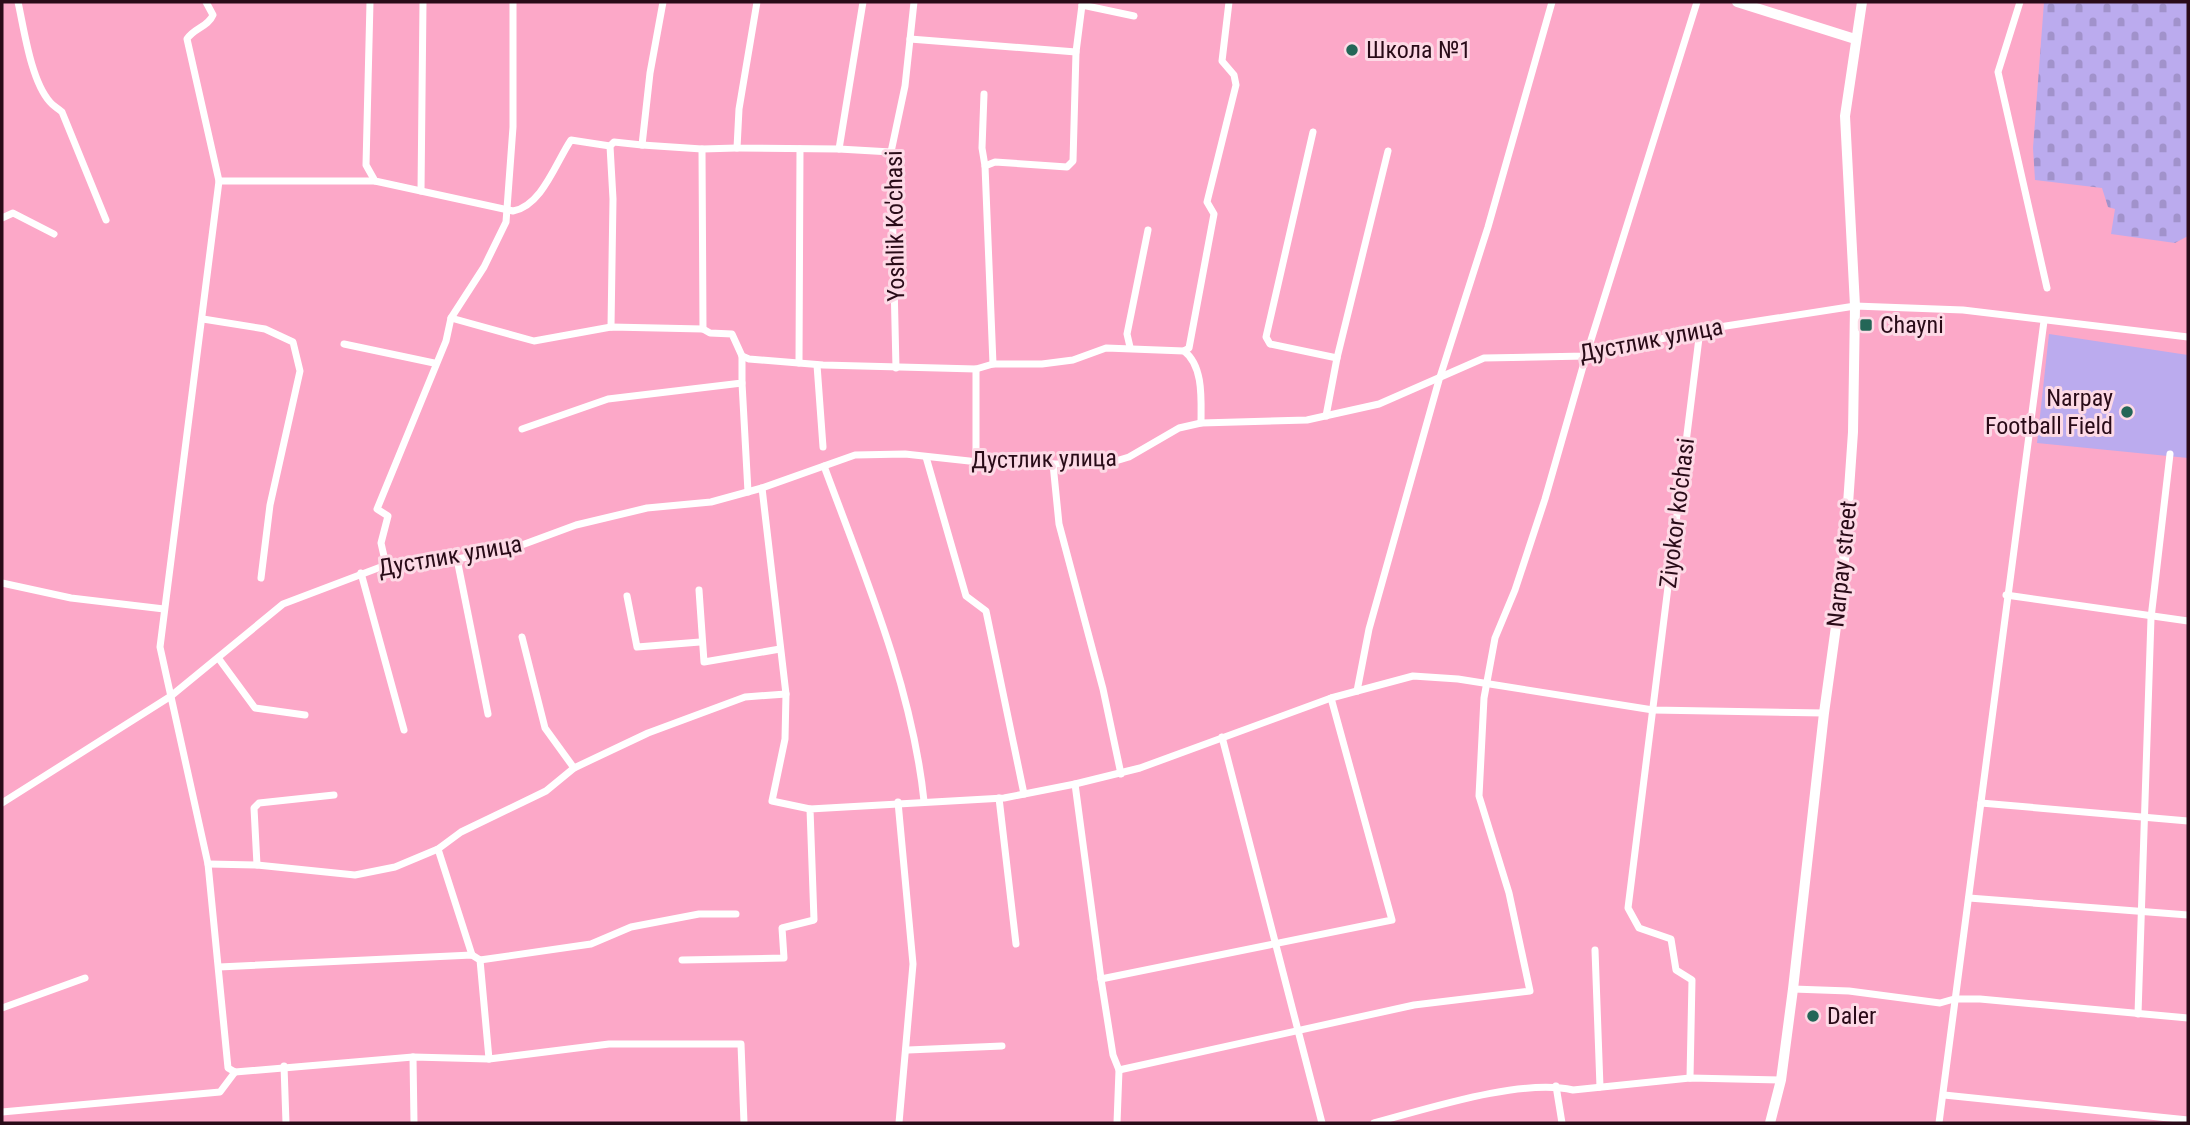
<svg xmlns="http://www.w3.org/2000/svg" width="2190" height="1125" viewBox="0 0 2190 1125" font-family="'Roboto Condensed',sans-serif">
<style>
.cemetery{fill:url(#cemetery-stones)}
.pitch{fill:#bbabee}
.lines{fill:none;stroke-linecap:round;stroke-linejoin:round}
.street{stroke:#fff;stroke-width:7}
.secondary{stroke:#fff;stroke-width:10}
.poi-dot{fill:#236657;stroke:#fddae6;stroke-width:2.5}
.labels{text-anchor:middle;stroke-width:6;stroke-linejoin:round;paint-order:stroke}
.poi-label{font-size:24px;fill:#290b18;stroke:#fddae6;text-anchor:start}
.street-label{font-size:24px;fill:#290b18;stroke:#fddae6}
</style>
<defs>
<pattern id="cemetery-stones" width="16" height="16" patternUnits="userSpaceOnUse" patternTransform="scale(1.75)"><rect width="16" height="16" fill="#bbabee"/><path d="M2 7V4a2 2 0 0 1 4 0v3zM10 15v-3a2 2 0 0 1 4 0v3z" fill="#a192cb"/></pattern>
</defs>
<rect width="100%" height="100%" fill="#fca8c8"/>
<polygon class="cemetery" points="2044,2 2188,2 2188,236 2175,243 2111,234 2115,209 2108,207 2102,188 2035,180 2033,148"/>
<polygon class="pitch" points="2049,334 2188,355 2188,458 2037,443"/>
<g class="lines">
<g class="street">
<path d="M18,2C24,29 31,81 50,102C53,106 58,108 62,112L106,220"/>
<path d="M206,2L213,15C208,27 194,28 187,39L219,181L160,647L208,864L228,1068L235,1072L413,1057L489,1059L609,1044H741L744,1123"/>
<path d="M370,2L366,165L375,181L513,211C542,206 556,162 571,140L610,146"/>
<polyline points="757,2 739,109 737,148 839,149"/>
<polyline points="863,2 839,149 891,152"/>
<polyline points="2020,2 1998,72 2047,288"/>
<polyline points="1083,3 1082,5 1134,16"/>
<polyline points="910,39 1076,52"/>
<polyline points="984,94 982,148 985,166"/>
<polyline points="1313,132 1266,337 1270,344 1337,358"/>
<polyline points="642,145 702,149 737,148"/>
<polyline points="702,149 703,329"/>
<polyline points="219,181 375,181"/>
<polyline points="421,191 423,2"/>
<polyline points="2,218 13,213 54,234"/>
<polyline points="451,318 534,341 611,327 703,329 710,333 732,334 742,356 749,359 823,365 976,369 993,364 1042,364 1073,360 1106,348 1184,351 1189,348 1214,214 1207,202 1236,85 1234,75 1222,61 1229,2"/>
<polyline points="203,319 265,329 293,342 300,371 270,505 261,578"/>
<polyline points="611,327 613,199 610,146 614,142 642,145 650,73 663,2"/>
<polyline points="344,344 434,363"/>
<polyline points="1130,347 1127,334 1148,230"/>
<path d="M1184,351C1204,366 1201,401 1201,423"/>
<polyline points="799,363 800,149"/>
<polyline points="993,364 985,166 995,162 1067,167 1073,161 1076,52 1082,5"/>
<polyline points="817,365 823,447"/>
<polyline points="896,368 891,152 905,86 914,2"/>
<polyline points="976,369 976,463"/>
<polyline points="742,383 748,492"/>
<polyline points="1326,416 1337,358 1388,151"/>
<polyline points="522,429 608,399 742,383 742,356"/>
<polyline points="926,457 966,596 986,611 1024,794"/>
<polyline points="1053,464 1059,524 1103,689 1121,774"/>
<path d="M824,466C864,574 912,686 924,801"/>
<polyline points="762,488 786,694 785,739 772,801 810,809"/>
<polyline points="457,559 488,714"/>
<polyline points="386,565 381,543 388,516 377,509 446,341 451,318 484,267 506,222 513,127 513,2"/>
<polyline points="361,573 404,730"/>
<polyline points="2,583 71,598 164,609"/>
<polyline points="699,590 704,662 780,649"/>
<polyline points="2006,595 2188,621"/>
<polyline points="627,596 637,647 700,642"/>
<polyline points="522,637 545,728 574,768"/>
<polyline points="219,659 255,708 305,715"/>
<polyline points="1357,691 1369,629 1439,380 1488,227 1552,2"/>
<polyline points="1222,737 1322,1123"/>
<polyline points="1075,784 1101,979 1113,1055 1119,1070 1117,1123"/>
<polyline points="999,798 1016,944"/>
<polyline points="898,802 913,964 899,1123"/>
<polyline points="2,803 171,696 283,604 386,565 457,559 511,549 576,525 647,508 711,502 762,488 855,455 905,454 1006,465 1109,463 1129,457 1179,428 1201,423 1307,420 1379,404 1484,358 1586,356 1700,330 1855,306 1963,310 2188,337"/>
<polyline points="1981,803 2188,821"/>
<polyline points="438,849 472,955"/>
<polyline points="208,864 257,865 355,875 395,867 438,849 461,832 546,791 574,768 648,733 745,697 786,694"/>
<polyline points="257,865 254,808 259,803 334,795"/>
<polyline points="1969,898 2188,915"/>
<polyline points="1595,950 1600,1087"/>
<polyline points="480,960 591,944 631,927 699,914 736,914"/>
<polyline points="682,960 784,958 782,928 814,920 810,809 1004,798 1075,784 1140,768 1331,698 1413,676 1458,679 1653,710 1824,713"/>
<polyline points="219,967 472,955 480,960 489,1059"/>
<polyline points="1101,979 1392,920 1331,698"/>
<polyline points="1793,989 1849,991 1940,1003 1954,999 1980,999 2188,1018"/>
<polyline points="2,1008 85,978"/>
<polyline points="2138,1014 2151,618 2170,454"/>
<polyline points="908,1050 1002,1046"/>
<polyline points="413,1057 414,1123"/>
<polyline points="284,1066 286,1123"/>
<polyline points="1119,1070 1414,1005 1530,991 1509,893 1479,796 1484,698 1495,638 1515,590 1545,499 1586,356 1697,2"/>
<polyline points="1690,1078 1692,980 1676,970 1671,939 1639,928 1628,908 1700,330"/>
<polyline points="1556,1086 1562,1123"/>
<polyline points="1944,1095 2188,1120"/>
<polyline points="2,1112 220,1092 235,1072"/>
<path d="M1374,1123C1427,1109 1521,1078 1573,1090L1690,1078L1781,1080"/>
<polyline points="1939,1123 2044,321"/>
</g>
<g class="secondary">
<polyline points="1737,2 1855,39"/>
<polyline points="1770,1123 1781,1080 1793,989 1824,713 1843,576 1853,432 1855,306 1845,116 1862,2"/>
</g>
</g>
<g class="poi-dot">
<circle cx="1352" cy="50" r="7"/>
<rect x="1859" y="318" width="14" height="14" rx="3.5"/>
<circle cx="2127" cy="412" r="7"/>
<circle cx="1813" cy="1016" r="7"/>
</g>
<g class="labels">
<g class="poi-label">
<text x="1366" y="58">Школа №1</text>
<text x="1880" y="333">Chayni</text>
<text x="2113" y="406" text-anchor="end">Narpay<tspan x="2113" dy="28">Football Field</tspan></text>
<text x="1827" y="1024">Daler</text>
</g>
<g class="street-label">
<text transform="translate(895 226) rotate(-91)" y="8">Yoshlik Ko'chasi</text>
<text transform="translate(1651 340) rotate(-11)" y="8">Дустлик улица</text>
<text transform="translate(1044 459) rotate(-1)" y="8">Дустлик улица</text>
<text transform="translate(1677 513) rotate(-83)" y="8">Ziyokor ko'chasi</text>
<text transform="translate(450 556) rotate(-10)" y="8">Дустлик улица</text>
<text transform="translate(1842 564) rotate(-84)" y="8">Narpay street</text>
</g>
</g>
<rect width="2190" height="1125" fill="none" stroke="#290b18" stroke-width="7"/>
</svg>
